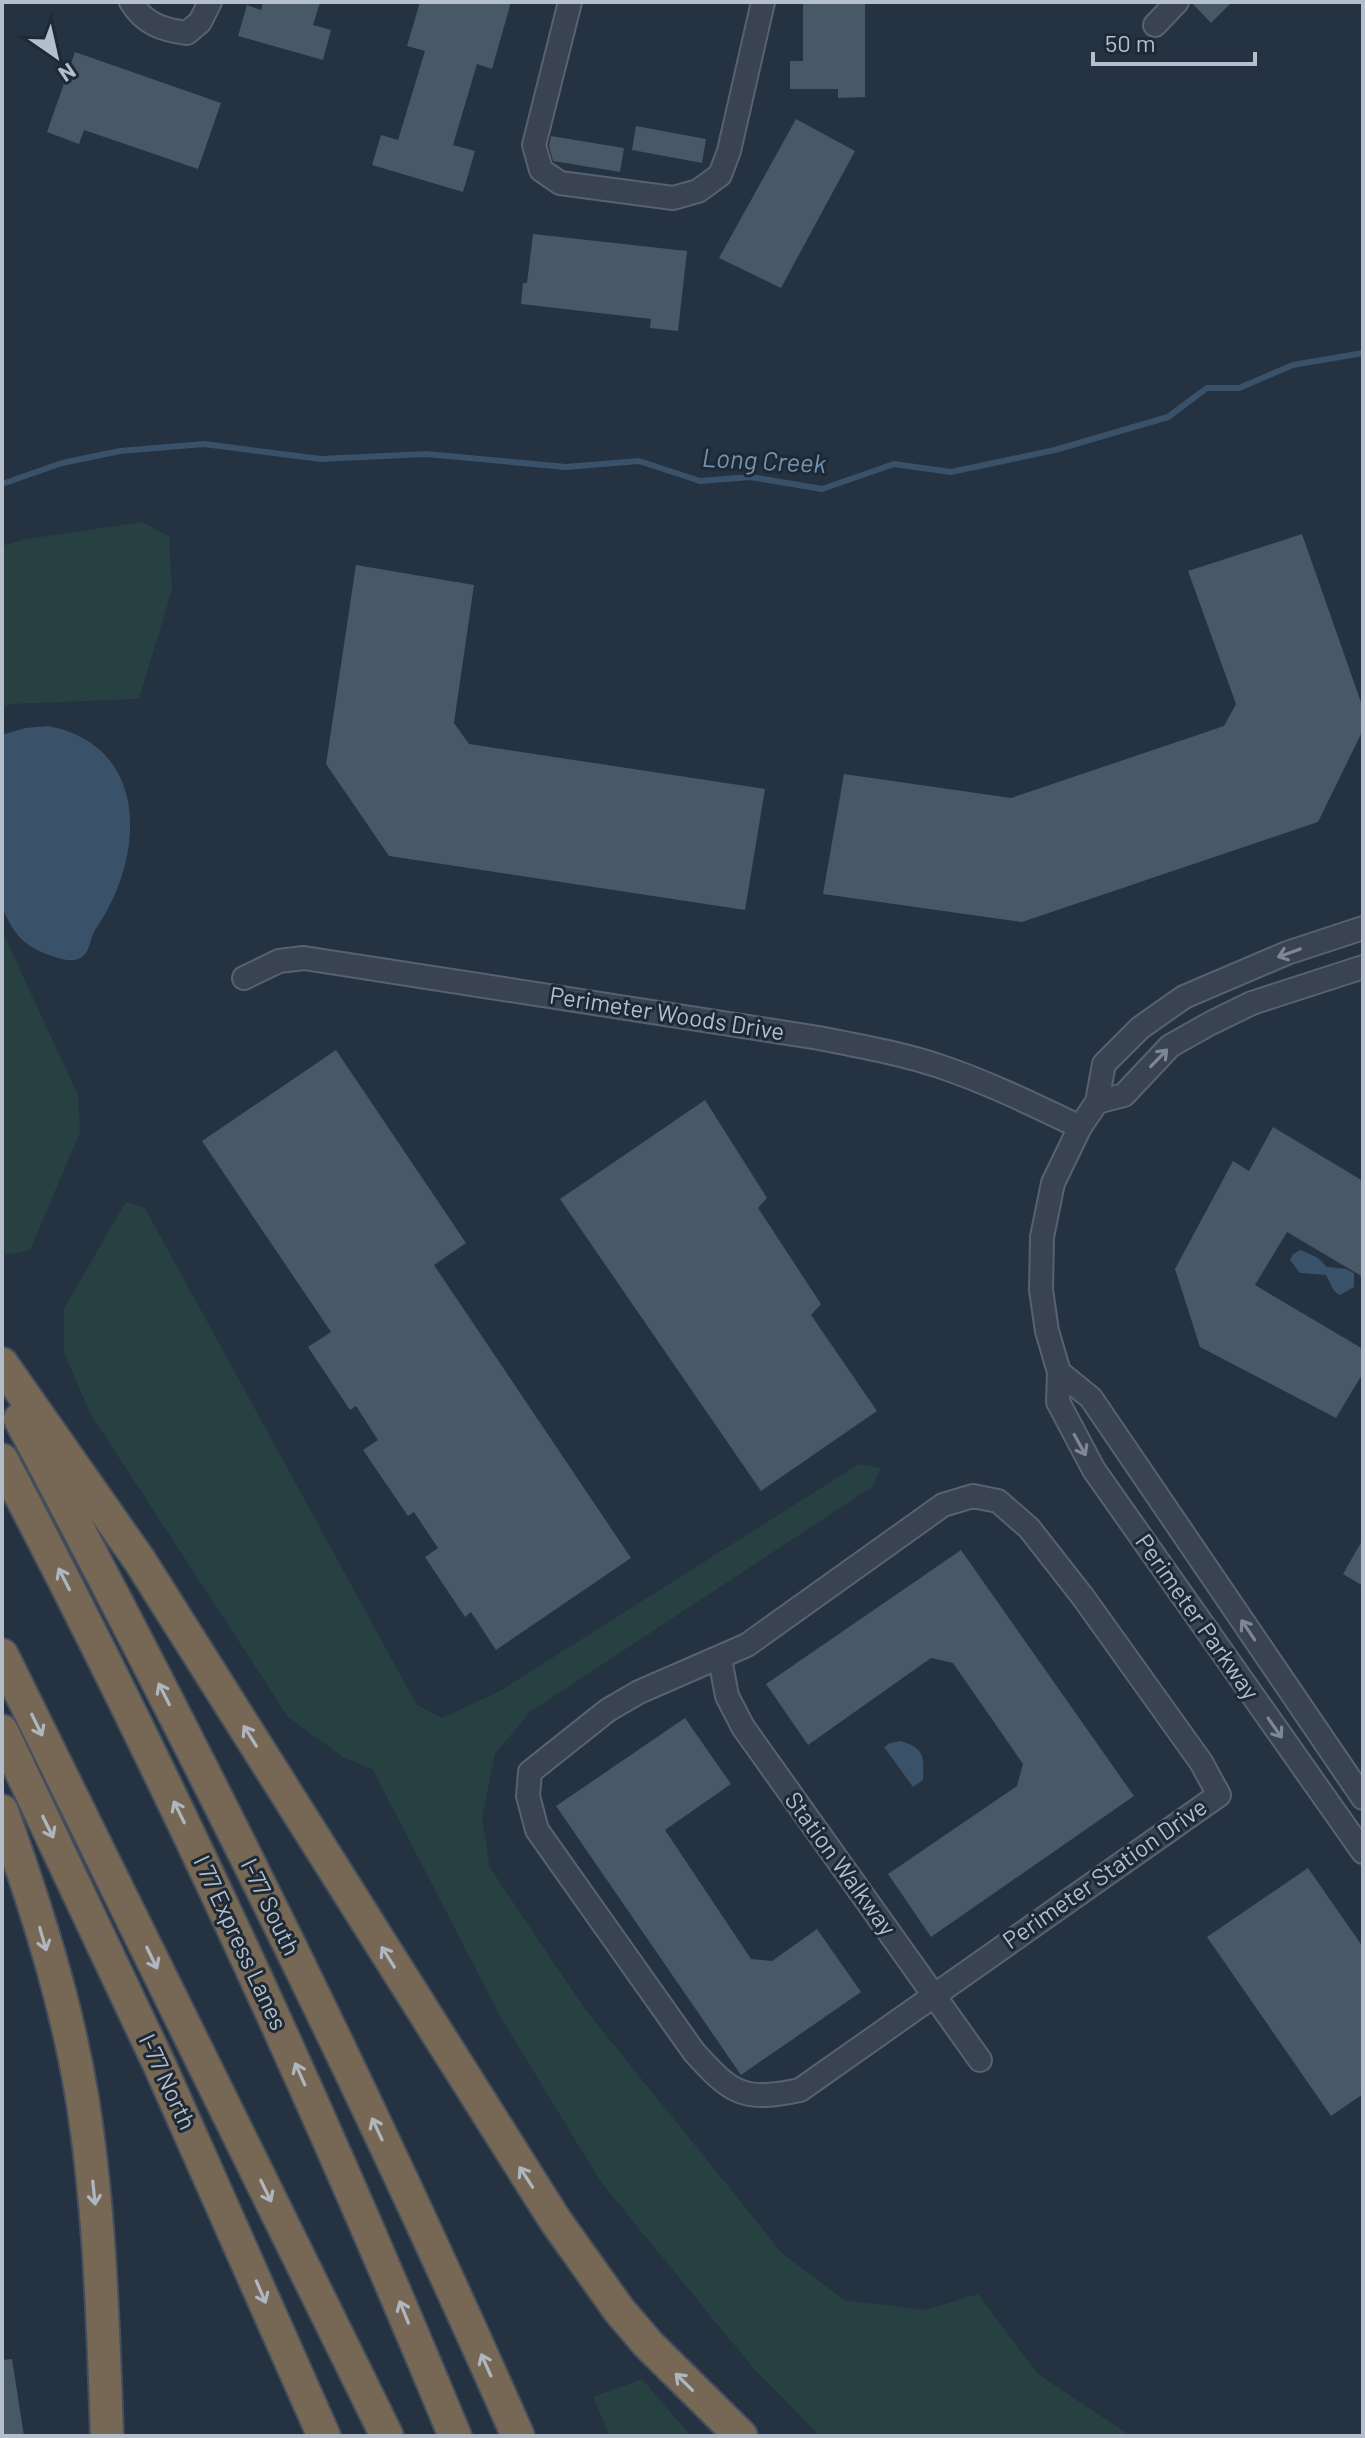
<svg xmlns="http://www.w3.org/2000/svg" width="1365" height="2438" viewBox="0 0 1365 2438" font-family="Barlow,sans-serif">
<style>
.green{fill:#274042}
.water{fill:#3a516a}
.lines{fill:none;stroke-linecap:round;stroke-linejoin:round}
.stream{stroke:#3a516a;stroke-width:6}
.building{fill:#485867}
.minor-casing{stroke:#57626e;stroke-width:26}
.highway-casing{stroke:#444f5b;stroke-width:36}
.minor{stroke:#394450;stroke-width:22}
.highway{stroke:#776856;stroke-width:32}
.oneway{stroke:#7d8894}
.oneway2{stroke:#afb6bf}
.labels{text-anchor:middle;stroke-width:6;stroke-linejoin:round;paint-order:stroke}
.street-label{font-size:24px;fill:#b5bfcb;stroke:#1e2936}
.water-label{font-size:26px;font-style:italic;fill:#7592af;stroke:#1e2936}
</style>
<rect width="100%" height="100%" fill="#243241"/>
<g class="green">
<polygon points="142,522 169,536 172,590 139,699 10,704 2,710 2,546 26,539"/>
<polygon points="2,931 78,1095 80,1132 30,1250 6,1255 2,1248"/>
<polygon points="126,1202 145,1208 417,1705 442,1718 498,1692 859,1464 881,1468 872,1487 530,1712 495,1754 482,1818 490,1868 585,2009 782,2253 844,2300 924,2310 978,2294 1039,2375 1131,2436 820,2436 754,2369 600,2181 499,2014 373,1770 343,1757 288,1717 90,1413 64,1353 64,1308"/>
<polygon points="642,2379 691,2436 610,2436 593,2397"/>
</g>
<g class="water">
<path d="M48,726C153,746 144,861 95,930C90,938 90,952 82,957C75,962 65,960 58,958C26,948 15,938 2,907V735L25,728Z"/>
<polygon points="1301,1250 1318,1258 1327,1267 1346,1269 1354,1273 1354,1287 1340,1295 1334,1291 1326,1275 1300,1273 1290,1260 1293,1254"/>
<path d="M901,1741C925,1749 924,1756 923,1780L913,1787L884,1747L890,1743Z"/>
</g>
<g class="lines">
<polyline class="stream" points="2,484 62,463 120,451 204,444 321,459 426,454 566,467 639,461 700,481 751,477 822,489 894,464 951,472 1055,450 1168,417 1207,388 1239,388 1293,365 1363,353"/>
</g>
<g class="building">
<polygon points="263,2 320,2 313,25 331,30 323,60 238,36 247,5 261,10"/>
<polygon points="420,2 511,2 492,69 477,64 453,145 475,151 463,192 372,165 381,135 398,140 425,51 407,46"/>
<polygon points="803,2 865,2 865,97 838,98 838,89 790,89 790,61 803,61"/>
<polygon points="1191,2 1232,2 1211,23"/>
<polygon points="75,52 221,103 198,169 84,130 79,144 47,132"/>
<polygon points="796,119 855,151 781,288 719,258"/>
<polygon points="636,126 706,139 702,163 632,150"/>
<polygon points="551,136 624,148 620,172 553,161 549,146"/>
<polygon points="533,234 687,251 678,331 650,328 651,319 521,304 523,283 527,283"/>
<polygon points="1302,534 1363,708 1363,730 1318,822 1022,922 823,894 844,774 1011,798 1224,726 1236,704 1188,571"/>
<polygon points="356,565 474,585 454,723 469,744 765,789 745,910 389,856 326,764"/>
<polygon points="336,1050 466,1243 434,1265 631,1558 496,1650 471,1612 465,1617 425,1557 438,1548 414,1512 408,1516 363,1450 378,1440 356,1406 350,1410 308,1347 331,1332 202,1141"/>
<polygon points="705,1100 767,1198 758,1208 821,1304 811,1315 877,1411 761,1491 560,1199"/>
<polygon points="1273,1127 1363,1181 1363,1277 1287,1232 1255,1285 1363,1349 1363,1373 1336,1418 1200,1347 1175,1269 1233,1161 1249,1171"/>
<polygon points="1363,1539 1363,1586 1343,1574"/>
<polygon points="961,1550 1134,1796 931,1937 888,1874 1017,1786 1023,1764 953,1663 931,1658 808,1745 766,1684"/>
<polygon points="685,1718 731,1784 665,1830 751,1959 772,1961 817,1929 861,1992 741,2075 556,1806"/>
<polygon points="1308,1868 1363,1947 1363,2094 1331,2116 1207,1937"/>
<polygon points="12,2359 24,2436 2,2436 2,2360"/>
</g>
<g class="lines">
<defs>
<g id="minor">
<path d="M131,2C144,24 163,30 187,33L200,22L210,2"/>
<polyline points="570,2 534,145 541,170 560,183 673,198 698,191 720,175 729,151 763,2"/>
<polyline points="1155,25 1177,2"/>
<polyline points="1363,928 1287,953 1184,997 1140,1028 1104,1064 1097,1102 1080,1127 1053,1183 1042,1237 1041,1290 1047,1331 1059,1372 1058,1402 1094,1470 1363,1852"/>
<path d="M244,978L279,961L304,958L819,1038C859,1046 900,1053 939,1066C987,1082 1034,1105 1080,1127"/>
<polyline points="1097,1102 1124,1095 1170,1046 1211,1023 1252,1003 1363,967"/>
<polyline points="1059,1372 1091,1398 1363,1798"/>
<path d="M973,1496L998,1501L1029,1528L1083,1597L1201,1762L1219,1795L800,2090C743,2102 732,2094 694,2052L537,1830L528,1796L530,1772L608,1710L639,1692L747,1645L943,1505Z"/>
<polyline points="720,1659 727,1696 743,1727 980,2060"/>
</g>
<g id="highway">
<polyline points="2,1364 140,1561 555,2220 619,2310 648,2344 741,2436"/>
<path d="M20,1419C198,1752 366,2091 518,2436"/>
<path d="M2,1460C169,1778 318,2104 455,2436"/>
<polyline points="2,1655 387,2436"/>
<polyline points="2,1731 160,2066 324,2436"/>
<path d="M2,1811C35,1904 66,2000 82,2097C100,2209 103,2323 107,2436"/>
</g>
</defs>
<use href="#minor" class="minor-casing"/>
<use href="#highway" class="highway-casing"/>
<use href="#minor" class="minor"/>
<use href="#highway" class="highway"/>
</g>
<defs><path id="oneway-shaft" d="M-6 0H5M1.5-3L5.5 0L1.5 3" fill="none" stroke-width="1.6" stroke-linecap="round" stroke-linejoin="round" transform="scale(2)"/></defs>
<g class="oneway">
<use href="#oneway-shaft" transform="translate(1289 953) rotate(160)"/>
<use href="#oneway-shaft" transform="translate(1159 1058) rotate(-46)"/>
<use href="#oneway-shaft" transform="translate(1080 1445) rotate(61)"/>
<use href="#oneway-shaft" transform="translate(1248 1630) rotate(-124)"/>
<use href="#oneway-shaft" transform="translate(1275 1728) rotate(55)"/>
</g>
<g class="oneway2">
<use href="#oneway-shaft" transform="translate(64 1579) rotate(-117)"/>
<use href="#oneway-shaft" transform="translate(164 1694) rotate(-117)"/>
<use href="#oneway-shaft" transform="translate(37 1725) rotate(64)"/>
<use href="#oneway-shaft" transform="translate(250 1736) rotate(-122)"/>
<use href="#oneway-shaft" transform="translate(179 1812) rotate(-116)"/>
<use href="#oneway-shaft" transform="translate(48 1827) rotate(64)"/>
<use href="#oneway-shaft" transform="translate(43 1939) rotate(74)"/>
<use href="#oneway-shaft" transform="translate(388 1957) rotate(-122)"/>
<use href="#oneway-shaft" transform="translate(152 1958) rotate(64)"/>
<use href="#oneway-shaft" transform="translate(300 2074) rotate(-114)"/>
<use href="#oneway-shaft" transform="translate(377 2129) rotate(-115)"/>
<use href="#oneway-shaft" transform="translate(526 2177) rotate(-123)"/>
<use href="#oneway-shaft" transform="translate(266 2191) rotate(64)"/>
<use href="#oneway-shaft" transform="translate(94 2193) rotate(84)"/>
<use href="#oneway-shaft" transform="translate(261 2292) rotate(67)"/>
<use href="#oneway-shaft" transform="translate(404 2312) rotate(-112)"/>
<use href="#oneway-shaft" transform="translate(486 2365) rotate(-114)"/>
<use href="#oneway-shaft" transform="translate(684 2382) rotate(-135)"/>
</g>
<g class="labels">
<g class="street-label">
<text transform="translate(667 1014) rotate(9)" y="8">Perimeter Woods Drive</text>
<text transform="translate(1197 1617) rotate(55)" y="8">Perimeter Parkway</text>
<text transform="translate(840 1864) rotate(54)" y="8">Station Walkway</text>
<text transform="translate(1105 1874) rotate(-35)" y="8">Perimeter Station Drive</text>
<text transform="translate(270 1907) rotate(64)" y="8">I-77 South</text>
<text transform="translate(240 1943) rotate(65)" y="8">I 77 Express Lanes</text>
<text transform="translate(167 2082) rotate(65)" y="8">I-77 North</text>
</g>
<g class="water-label">
<text transform="translate(764 461) rotate(3)" y="9">Long Creek</text>
</g>
</g>
<rect width="1365" height="2438" fill="none" stroke="#b5bfcb" stroke-width="8"/>
<g transform="translate(56 56) rotate(146)" stroke="#1e2936" stroke-width="6" paint-order="stroke">
<path d="M0-6L14 30L0 20L-14 30Z" fill="#b5bfcb"/>
<text y="-12" font-size="22" font-weight="bold" text-anchor="middle" fill="#b5bfcb">N</text>
</g>
<path d="M1093 52v12h162v-12" fill="none" stroke="#b5bfcb" stroke-width="4"/>
<text x="1105" y="52" font-size="24" fill="#b5bfcb" stroke="#1e2936" stroke-width="6" paint-order="stroke">50 m</text>
</svg>
